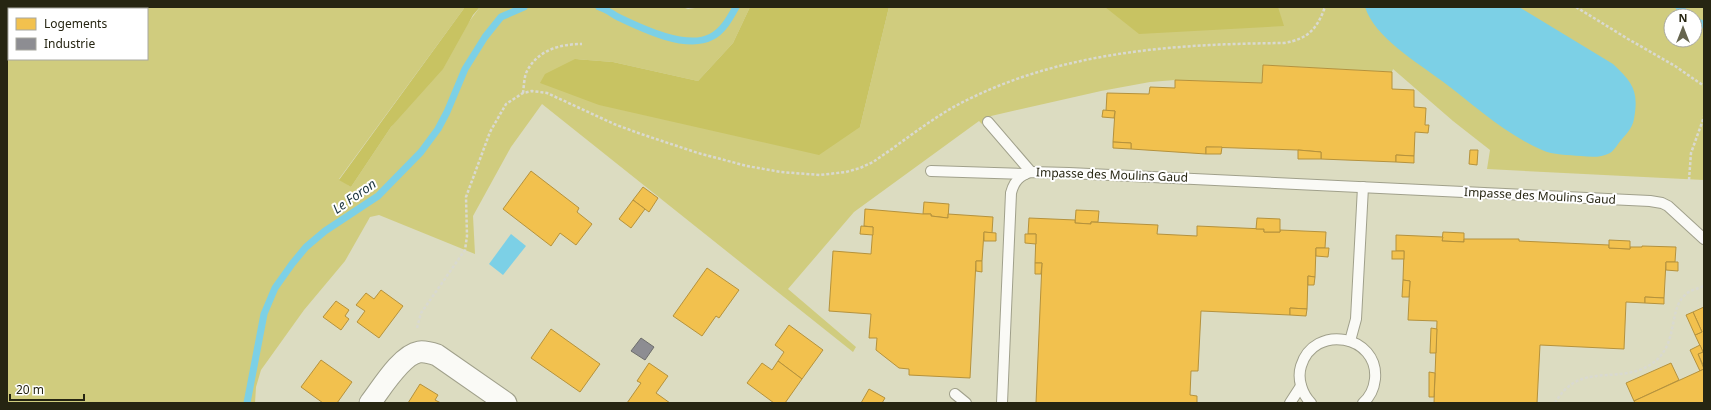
<svg xmlns="http://www.w3.org/2000/svg" width="1711" height="410" viewBox="0 0 1711 410" font-family="'Noto Sans',sans-serif">
<style>
.green{fill:#d0cc7e;fill-rule:evenodd}
.forest{fill:#c8c362}
.water{fill:#7cd0e6}
.homes{fill:#f2c14e;stroke:#b5923c}
.industry{fill:#8d8d92;stroke:#6e6e6c}
.lines{fill:none;stroke-linecap:round;stroke-linejoin:round}
.stream{stroke:#7cd0e6;stroke-width:7}
.lane-casing{stroke:#a0a08b;stroke-width:12}
.street-casing{stroke:#a0a08b;stroke-width:23}
.path{stroke:#d9d9d0;stroke-width:2.5;stroke-dasharray:3 2;stroke-linecap:butt}
.lane{stroke:#fafaf6;stroke-width:10}
.street{stroke:#fafaf6;stroke-width:21}
.labels{text-anchor:middle;stroke-width:4;stroke-linejoin:round;paint-order:stroke}
.street-label{font-size:12px;fill:#262512;stroke:#fff}
.water-label{font-size:13px;font-style:italic;fill:#19323c;stroke:#fff}
</style>
<rect width="100%" height="100%" fill="#dcdcc1"/>
<path class="green" d="M7,7H465L339,179L351,187L391,127L480,7H682L688,9L702,7H750L733,43L698,81L613,62L575,59L860,127L889,7H1704V180L1487,169L1490,150L1453,121L1393,69L1392,72L1263,65L1262,83L1175,80L1150,82L1101,91L991,116L982,124L979,121L854,212L788,289L856,347L853,352L542,104L511,147L473,216L475,254L379,215L370,217L345,261L304,310L261,370L256,387L255,403H7ZM9,9H147V59H9ZM1671,16H1695V40H1671Z"/>
<g class="forest">
<polygon points="465,7 480,7 473,15 443,69 391,127 351,187 339,180"/>
<polygon points="750,7 889,7 860,127 819,155 599,105 540,83 545,74 575,59 613,62 698,81 733,43"/>
<polygon points="1105,7 1278,7 1284,26 1139,34"/>
</g>
<g class="water">
<path d="M1365,7H1519L1613,64C1633,83 1639,91 1634,119C1632,128 1628,132 1622,139C1618,143 1615,150 1610,153C1601,158 1590,157 1581,156C1568,155 1553,155 1542,150C1505,134 1474,105 1442,81C1417,62 1375,38 1365,7Z"/>
<polygon points="511,234 526,246 503,275 489,264"/>
</g>
<g class="homes">
<polygon points="1263,65 1392,72 1392,89 1414,90 1414,107 1426,108 1425,125 1429,125 1428,133 1415,132 1414,156 1396,155 1396,162 1321,159 1321,152 1298,150 1206,147 1206,154 1131,149 1131,143 1113,142 1115,111 1106,111 1107,93 1149,94 1150,87 1175,88 1175,80 1262,83"/>
<polygon points="1103,110 1115,111 1114,118 1102,117"/>
<polygon points="1113,142 1131,143 1131,149 1113,148"/>
<polygon points="1206,147 1222,147 1221,154 1206,154"/>
<polygon points="1298,150 1321,152 1321,159 1298,159"/>
<polygon points="1470,150 1478,150 1477,165 1469,164"/>
<polygon points="1396,155 1414,156 1414,163 1396,162"/>
<polygon points="531,171 579,208 577,212 592,224 576,245 560,233 551,246 503,209"/>
<polygon points="643,187 658,198 649,212 633,200"/>
<polygon points="633,200 645,209 631,228 619,219"/>
<polygon points="924,202 949,204 948,218 931,216 931,214 923,214"/>
<polygon points="865,209 923,214 931,214 931,216 948,218 948,214 993,217 992,233 984,232 982,261 976,261 970,378 909,375 909,369 899,368 876,350 877,338 869,338 871,314 829,311 833,251 871,254 873,227 864,226"/>
<polygon points="1076,210 1099,211 1098,222 1091,222 1091,224 1075,223"/>
<polygon points="1029,218 1075,220 1075,223 1091,224 1091,222 1158,225 1157,234 1197,236 1197,226 1264,229 1264,232 1280,232 1280,230 1326,232 1325,248 1316,248 1315,277 1308,276 1307,309 1290,308 1290,315 1201,311 1198,371 1191,371 1190,395 1197,396 1197,403 1036,403 1042,263 1035,263 1036,234 1028,234"/>
<polygon points="1257,218 1280,219 1280,232 1264,232 1264,229 1256,229"/>
<polygon points="861,226 873,227 873,235 860,234"/>
<polygon points="984,232 996,233 996,241 984,241"/>
<polygon points="1443,232 1464,233 1464,242 1442,241"/>
<polygon points="1025,234 1036,234 1036,244 1025,243"/>
<polygon points="1396,235 1443,237 1442,241 1464,242 1464,239 1519,239 1519,241 1609,245 1609,248 1630,249 1630,247 1642,247 1642,246 1676,247 1675,262 1666,262 1664,298 1645,297 1645,303 1626,302 1624,349 1540,345 1537,403 1434,403 1437,321 1408,320 1410,281 1403,280 1404,251 1396,251"/>
<polygon points="1609,240 1630,241 1630,249 1609,248"/>
<polygon points="1316,248 1329,248 1328,257 1316,256"/>
<rect x="1392" y="251" width="12" height="8"/>
<polygon points="976,261 982,261 982,272 976,271"/>
<polygon points="1666,262 1678,262 1678,271 1666,270"/>
<polygon points="1035,263 1042,263 1041,274 1035,274"/>
<polygon points="707,268 739,290 719,318 716,316 702,336 673,316"/>
<polygon points="1308,276 1315,277 1314,285 1308,285"/>
<polygon points="1403,280 1410,281 1409,297 1402,297"/>
<polygon points="381,290 403,306 379,338 357,322 365,311 356,305 366,293 374,299"/>
<polygon points="1645,297 1664,298 1664,304 1645,303"/>
<polygon points="336,301 349,310 345,316 349,319 341,330 323,317"/>
<polygon points="1704,307 1704,367 1698,354 1703,352 1695,335 1702,332 1693,312"/>
<polygon points="1290,308 1307,309 1306,316 1290,315"/>
<polygon points="1693,312 1702,332 1695,335 1686,315"/>
<polygon points="789,325 823,350 802,379 778,361 784,352 775,345"/>
<polygon points="1431,328 1437,329 1436,353 1430,353"/>
<polygon points="551,329 600,364 580,392 531,358"/>
<polygon points="1700,345 1703,352 1698,354 1704,369 1700,371 1690,350"/>
<polygon points="321,360 352,382 337,403 323,403 301,387"/>
<polygon points="778,361 802,379 785,403 774,403 747,383 762,363 772,370"/>
<polygon points="649,363 668,376 656,393 670,403 627,403 641,383 637,381"/>
<polygon points="1671,363 1679,380 1634,401 1626,383"/>
<polygon points="1704,369 1704,403 1635,403 1634,401"/>
<polygon points="1429,372 1435,373 1434,397 1429,397"/>
<polygon points="420,384 438,395 435,400 441,403 408,403"/>
<polygon points="869,389 885,398 882,403 861,403"/>
</g>
<polygon class="industry" points="641,338 654,347 645,360 631,351"/>
<g class="lines">
<g class="stream">
<path d="M599,7C606,9 611,13 618,17C641,28 686,50 711,37C723,31 730,18 736,7"/>
<polyline points="1679,7 1689,16"/>
<polyline points="1695,20 1704,25"/>
<polyline points="247,403 264,314 275,288 292,264 306,247 325,231 378,196 421,152 438,129 447,112 465,69 485,37 501,17 524,7"/>
</g>
<defs>
<g id="lane">
<polyline points="988,122 1031,172"/>
<polyline points="931,171 1025,174"/>
<polyline points="1350,341 1356,319 1363,187"/>
<polyline points="955,394 966,403"/>
<path d="M1002,403L1011,193C1014,181 1020,175 1031,172L1069,173L1650,201L1662,203L1668,206L1704,239"/>
<polyline points="1290,403 1301,386"/>
<path d="M1311,403C1302,394 1297,379 1301,366C1314,323 1379,335 1375,379C1374,388 1370,397 1363,403"/>
</g>
<path id="street" d="M370,403C381,389 401,355 419,352C425,351 431,353 437,355L506,403"/>
</defs>
<use href="#lane" class="lane-casing"/>
<use href="#street" class="street-casing"/>
<g class="path">
<polyline points="1576,7 1628,39 1675,66 1704,86"/>
<path d="M523,93C524,86 524,77 527,71C538,50 560,44 582,44"/>
<polyline points="1689,180 1691,153 1704,117"/>
<path d="M417,328L421,313L465,250L467,236L466,197L490,132L506,104L523,93L532,91L547,93L614,124L641,134L698,153L747,166L781,172L820,175L846,172L860,168L873,162C903,142 935,115 969,99C1067,51 1176,44 1284,43C1308,39 1317,29 1325,7"/>
<path d="M1555,403C1580,359 1619,387 1653,363C1679,344 1668,310 1685,295C1690,290 1697,289 1704,286"/>
</g>
<use href="#lane" class="lane"/>
<use href="#street" class="street"/>
</g>
<g class="labels">
<g class="street-label">
<text transform="translate(1112 175) rotate(2)" y="4">Impasse des Moulins Gaud</text>
<text transform="translate(1540 196) rotate(3)" y="4">Impasse des Moulins Gaud</text>
</g>
<g class="water-label">
<text transform="translate(354 196) rotate(-35)" y="5">Le Foron</text>
</g>
</g>
<rect width="1711" height="410" fill="none" stroke="#262512" stroke-width="16"/>
<rect x="8" y="8" width="140" height="52" fill="#ffffff" stroke="#a8a8a0"/>
<rect x="16" y="18" width="20" height="12" fill="#f2c14e" stroke="#a8a8a0"/>
<text x="44" y="28" font-size="12" fill="#262512">Logements</text>
<rect x="16" y="38" width="20" height="12" fill="#8d8d92" stroke="#a8a8a0"/>
<text x="44" y="48" font-size="12" fill="#262512">Industrie</text>
<g transform="translate(1683 28)"><circle r="19" fill="#ffffff" stroke="#a8a8a0"/>
<path d="M0-3L7 15L0 10L-7 15Z" fill="#66654f"/>
<text y="-6" font-size="11" font-weight="bold" text-anchor="middle" fill="#262512">N</text>
</g>
<path d="M10 394v6h74v-6" fill="none" stroke="#262512" stroke-width="2"/>
<text x="16" y="394" font-size="12" fill="#262512" stroke="#ffffff" stroke-width="3" paint-order="stroke">20 m</text>
</svg>
